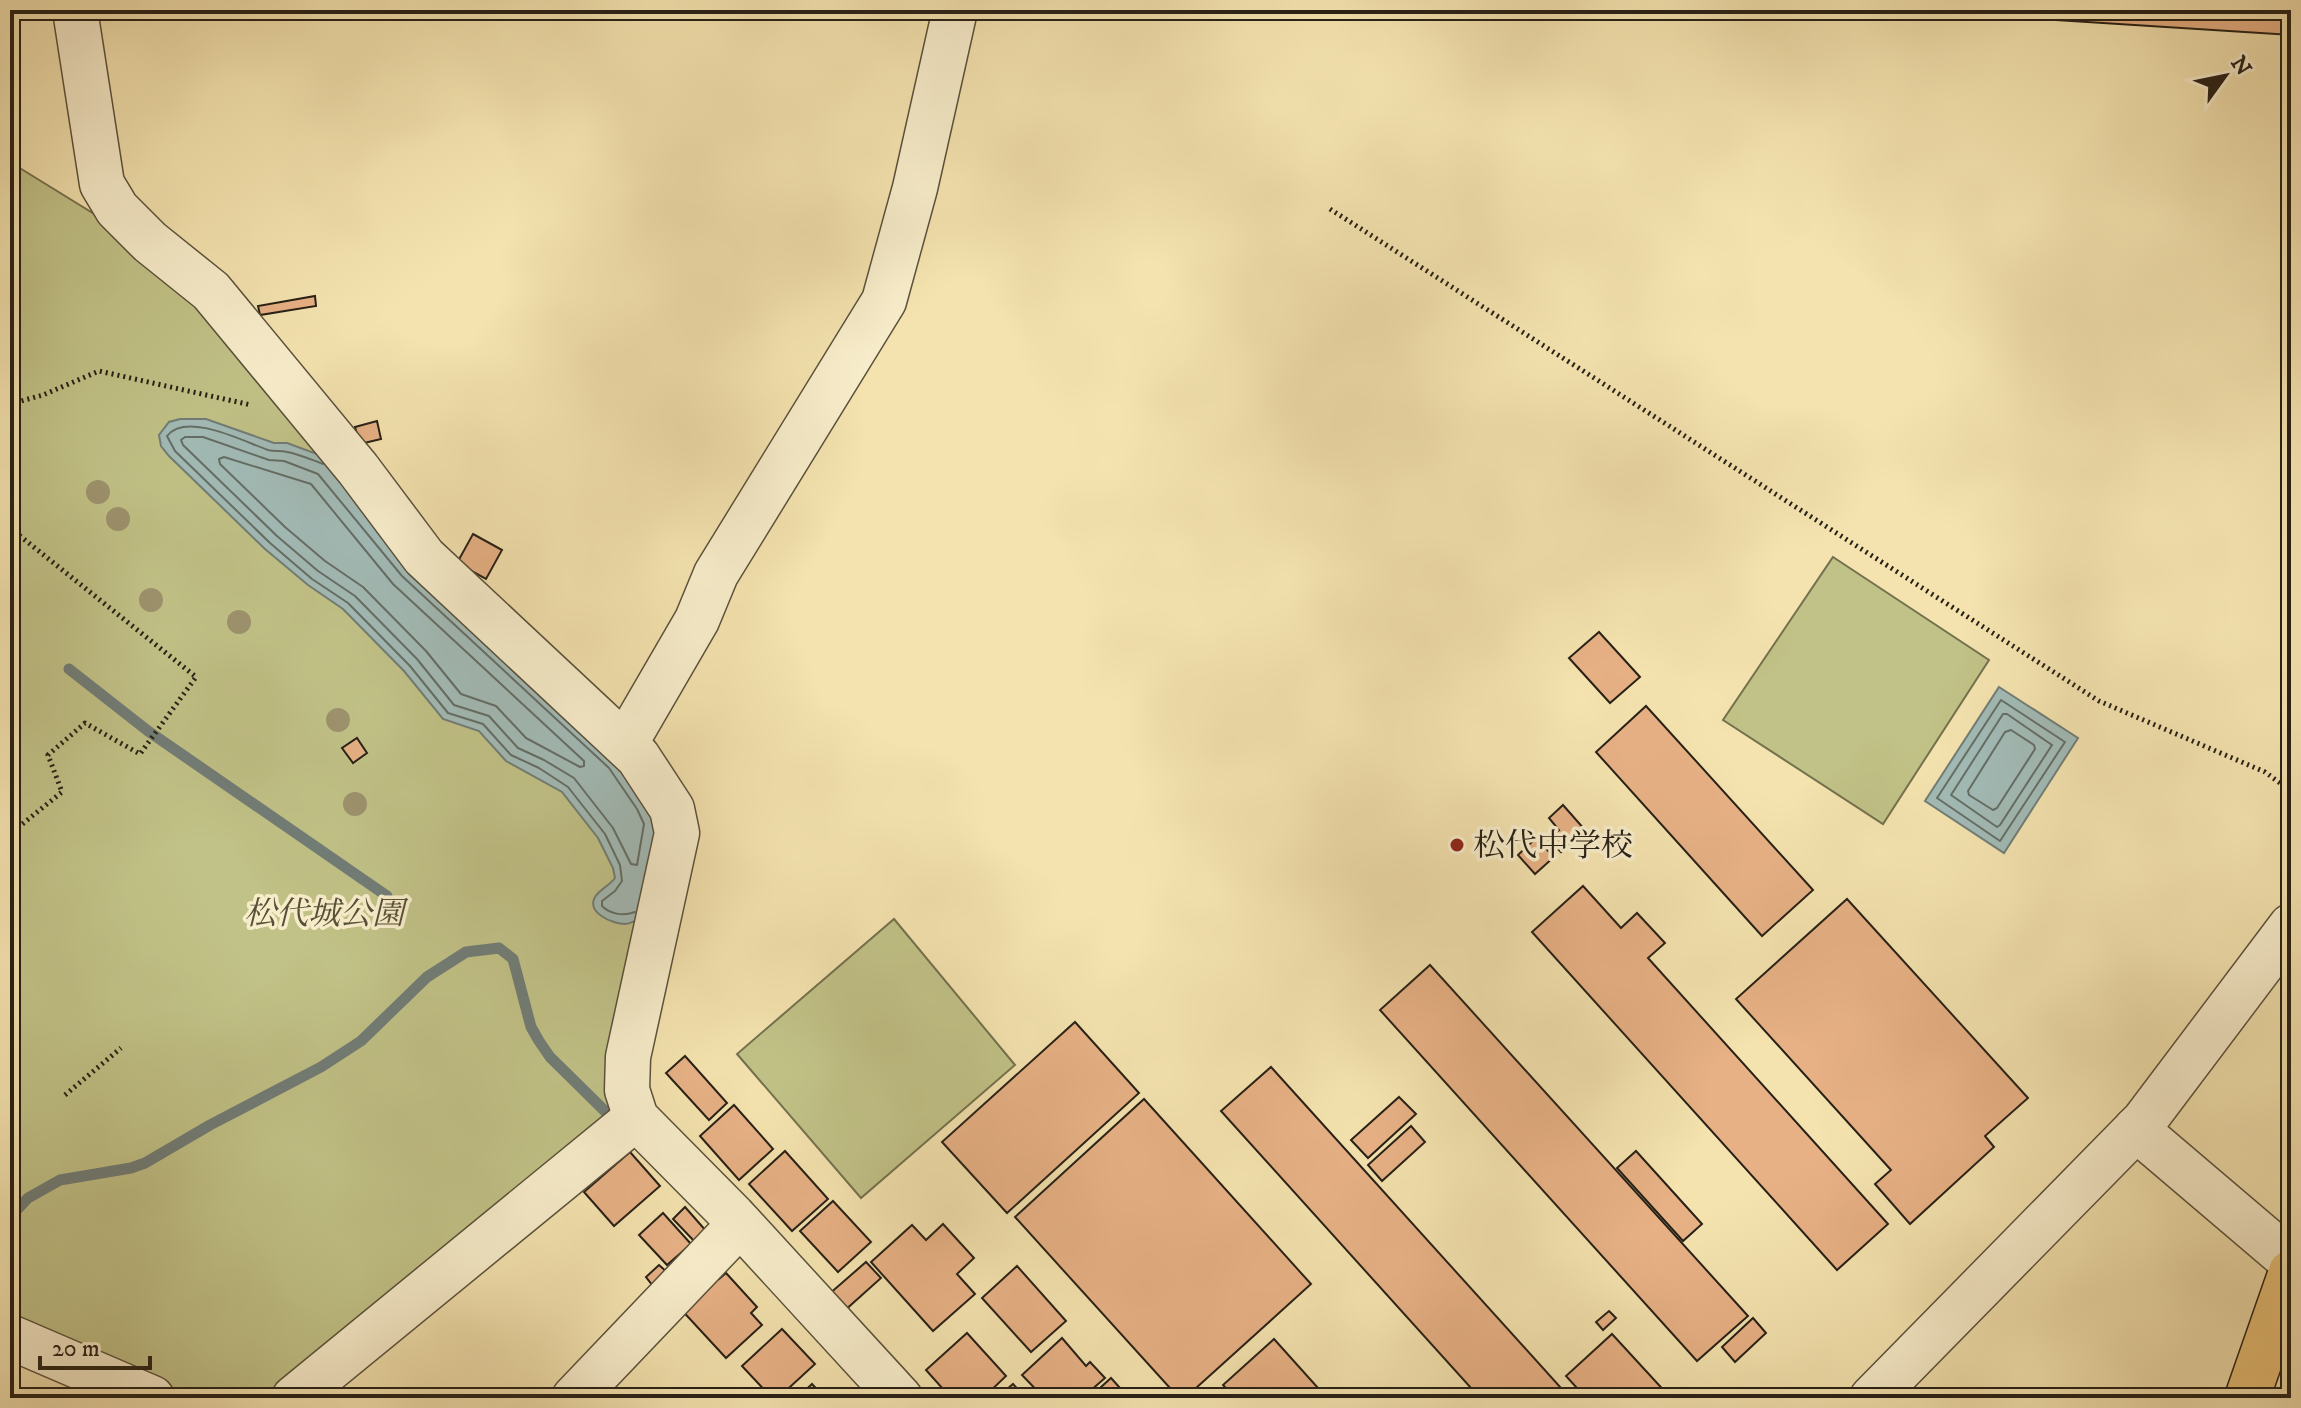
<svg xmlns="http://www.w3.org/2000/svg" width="2301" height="1408" viewBox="0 0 2301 1408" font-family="'IM FELL DW Pica','Noto Serif JP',serif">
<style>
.green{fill:#c1c287;stroke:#74714e;stroke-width:2}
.water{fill:#a2bbb7;stroke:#717d77;stroke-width:2}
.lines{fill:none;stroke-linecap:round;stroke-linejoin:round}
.shore{stroke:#646e66;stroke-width:2}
.stream{stroke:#717d77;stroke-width:11}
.building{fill:#e7b185;stroke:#272016;stroke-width:2}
.minor-casing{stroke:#5a513c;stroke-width:47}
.major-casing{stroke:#272016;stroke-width:47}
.path{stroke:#272016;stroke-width:5;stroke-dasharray:2 4;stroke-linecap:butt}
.minor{stroke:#f8edcb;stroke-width:44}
.major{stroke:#eac278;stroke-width:44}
.tree{fill:#9d936e}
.poi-dot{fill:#8f2418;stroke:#f8edcb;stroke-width:3}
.labels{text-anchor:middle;stroke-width:7;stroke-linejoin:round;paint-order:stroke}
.poi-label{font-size:32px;fill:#272016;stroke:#f8edcb;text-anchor:start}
.park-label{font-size:32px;font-style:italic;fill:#555138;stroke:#f8edcb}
</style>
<rect width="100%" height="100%" fill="#f4e3af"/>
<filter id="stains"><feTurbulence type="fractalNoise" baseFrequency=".0025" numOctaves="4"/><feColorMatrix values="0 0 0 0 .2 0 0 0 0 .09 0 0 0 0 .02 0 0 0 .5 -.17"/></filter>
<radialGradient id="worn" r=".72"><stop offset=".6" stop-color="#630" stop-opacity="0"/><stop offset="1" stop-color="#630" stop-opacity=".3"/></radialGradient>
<g class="green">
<polygon points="10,162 104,220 203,304 653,801 624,1117 281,1398 180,1398 10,1328"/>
<polygon points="1833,557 1989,660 1883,824 1723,720"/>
<polygon points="894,919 1015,1065 861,1198 737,1054"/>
</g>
<g class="water">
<path d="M180,419H206L274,443H287L328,458L623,756L661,819L638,920C634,921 630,924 625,924C613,924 586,913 595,897C600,889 609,886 615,878L613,868L598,838L562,792L506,761L479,731L443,719L404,671L343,609L308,585L265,549L169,456L161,446L159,435L169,422Z"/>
<polygon points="1999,687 2078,738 2004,853 1925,801"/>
</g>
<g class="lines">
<g class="shore">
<polygon points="185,437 203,437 269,460 284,461 318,474 402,576 609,768 637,809 644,824 637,865 631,864 613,828 574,778 544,760 518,748 489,716 454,705 417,659 355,596 318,571 277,536 183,445 181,440"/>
<polygon points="224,457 311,484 393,584 584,761 584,766 580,767 526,738 496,706 461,694 426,651 363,587 325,561 285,527 220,464 219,459"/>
<path d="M323,464C312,460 299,454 287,452C281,450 275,452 268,450C245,442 186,411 167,436L175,451L270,543L312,579L348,603L410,666L448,713L483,724L511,755L539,768L568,787L605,834L620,865L622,881L615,891L602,901V906C611,915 624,916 635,912"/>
<polygon points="2001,700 2065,742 2000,841 1937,798"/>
<polygon points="2003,714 2007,714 2052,745 2000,825 1997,827 1951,795"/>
<polygon points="2011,730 2034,745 2035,749 1997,808 1993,810 1969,795 1968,791 2005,732"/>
</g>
<g class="stream">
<polyline points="69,669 148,731 387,896"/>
<polyline points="10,1217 28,1198 60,1180 131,1168 145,1163 210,1125 321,1067 361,1041 427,977 466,952 499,948 513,959 531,1027 539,1041 550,1057 616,1122"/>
</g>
</g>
<g class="building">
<polygon points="1897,10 2291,10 2291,35"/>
<polygon points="315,296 316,306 260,315 258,306"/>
<polygon points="377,421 381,439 360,444 355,427"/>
<polygon points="473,534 502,550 486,579 457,563"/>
<polygon points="1599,632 1640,677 1610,703 1569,658"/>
<polygon points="1646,706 1813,890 1762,936 1596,752"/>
<polygon points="357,738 367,753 353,763 342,748"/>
<polygon points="1563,805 1585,830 1561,852 1548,839 1559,830 1549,818"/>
<polygon points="1536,838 1554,857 1535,874 1518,855"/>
<polygon points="1583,886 1621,928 1637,913 1665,943 1648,958 1888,1224 1837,1270 1532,932"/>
<polygon points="1847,899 2028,1098 1985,1136 1994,1147 1910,1224 1875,1184 1891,1170 1736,999"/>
<polygon points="1430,965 1748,1316 1697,1361 1380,1010"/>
<polygon points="1075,1022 1139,1093 1007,1213 942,1142"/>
<polygon points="685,1056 727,1103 709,1120 666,1073"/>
<polygon points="1271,1067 1570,1398 1480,1398 1221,1111"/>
<polygon points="1399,1097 1416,1114 1368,1158 1351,1140"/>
<polygon points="1144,1099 1311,1284 1185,1398 1179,1398 1015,1217"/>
<polygon points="734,1105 773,1149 739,1180 700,1136"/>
<polygon points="1411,1126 1425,1142 1382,1181 1368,1165"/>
<polygon points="785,1151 828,1199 792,1231 749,1184"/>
<polygon points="1636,1151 1702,1224 1683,1241 1617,1168"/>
<polygon points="630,1152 660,1186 614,1226 584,1192"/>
<polygon points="833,1201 871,1242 838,1272 800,1231"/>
<polygon points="685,1207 707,1232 696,1243 673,1219"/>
<polygon points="663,1213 691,1244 667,1265 639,1235"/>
<polygon points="943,1224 974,1258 957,1274 975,1294 933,1331 871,1262 912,1225 926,1240"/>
<polygon points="866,1262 881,1278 843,1312 828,1295"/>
<polygon points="659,1265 668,1273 653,1286 646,1277"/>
<polygon points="1017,1266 1066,1321 1031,1352 982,1298"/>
<polygon points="713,1271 719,1279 726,1273 757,1307 751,1313 762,1325 726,1358 677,1305"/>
<polygon points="1609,1311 1616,1318 1603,1330 1596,1322"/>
<polygon points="1753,1318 1766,1333 1735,1362 1722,1347"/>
<polygon points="782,1329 815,1364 778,1398 772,1398 742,1366"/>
<polygon points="967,1333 1006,1376 983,1398 951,1398 926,1370"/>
<polygon points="1612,1334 1669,1396 1667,1398 1586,1398 1566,1376"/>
<polygon points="1062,1338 1086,1366 1090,1362 1105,1378 1082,1398 1044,1398 1022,1375"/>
<polygon points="1274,1339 1327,1398 1235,1398 1223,1385"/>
<polygon points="1111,1378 1129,1398 1089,1398"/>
<polygon points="812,1384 825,1398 797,1398"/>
<polygon points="1013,1384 1026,1398 997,1398"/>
</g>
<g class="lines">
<defs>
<g id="minor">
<polyline points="75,10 102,184 117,209 150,242 211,291 358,469 424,557 638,757 672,809 677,833 628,1057 627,1090 636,1118 733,1216 900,1398"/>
<polyline points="625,744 697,620 716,574 884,301 915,188 955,10"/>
<polyline points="2136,1129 2291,1261"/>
<polyline points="10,1337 152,1398"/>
<polyline points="294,1398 636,1118"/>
<polyline points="574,1398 740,1224"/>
<polyline points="1872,1398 2144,1121 2291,926"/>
</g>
<polyline id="major" points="2247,1398 2291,1272"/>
</defs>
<use href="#minor" class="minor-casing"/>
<use href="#major" class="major-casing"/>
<g class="path">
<polyline points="1330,209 2099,701 2265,772 2291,791"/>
<polyline points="10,404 43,395 99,371 251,405"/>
<polyline points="10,528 196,677 140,754 85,723 48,755 62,792 10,834"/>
<polyline points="65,1095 121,1048"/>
</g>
<use href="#minor" class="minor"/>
<use href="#major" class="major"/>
</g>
<g class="tree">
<circle cx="98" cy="492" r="12"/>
<circle cx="118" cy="519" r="12"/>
<circle cx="151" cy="600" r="12"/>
<circle cx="239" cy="622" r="12"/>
<circle cx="338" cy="720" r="12"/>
<circle cx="355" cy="804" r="12"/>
</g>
<circle class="poi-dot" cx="1457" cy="845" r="8"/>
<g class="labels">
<g class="poi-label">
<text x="1473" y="856">松代中学校</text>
</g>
<g class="park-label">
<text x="324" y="924">松代城公園</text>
</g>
</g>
<rect width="2301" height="1408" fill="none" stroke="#f4e3af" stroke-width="40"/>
<rect x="12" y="12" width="2277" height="1384" fill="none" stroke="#272016" stroke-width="4"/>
<rect x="20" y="20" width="2261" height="1368" fill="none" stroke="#272016" stroke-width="2"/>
<g transform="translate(2225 76) rotate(57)" stroke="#f8edcb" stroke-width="6" paint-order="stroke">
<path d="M0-6L14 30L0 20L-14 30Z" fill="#272016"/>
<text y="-12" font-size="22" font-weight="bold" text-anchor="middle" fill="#272016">N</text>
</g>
<path d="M40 1356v12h110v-12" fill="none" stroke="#272016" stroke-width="4"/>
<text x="52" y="1356" font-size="24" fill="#272016" stroke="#f8edcb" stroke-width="6" paint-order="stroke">20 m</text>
<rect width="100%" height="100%" filter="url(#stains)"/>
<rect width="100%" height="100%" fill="url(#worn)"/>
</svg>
